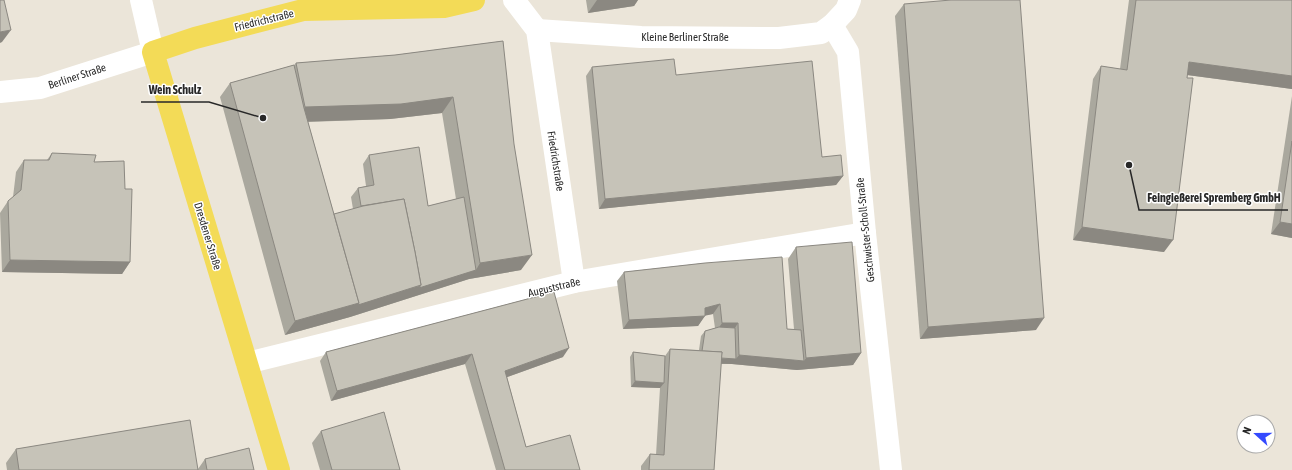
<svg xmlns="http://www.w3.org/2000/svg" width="1292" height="470" viewBox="0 0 1292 470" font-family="'Asap Condensed',sans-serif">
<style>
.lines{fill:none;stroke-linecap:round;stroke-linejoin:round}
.minor{stroke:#fff;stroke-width:22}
.secondary{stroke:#fff;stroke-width:22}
.primary{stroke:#f3db57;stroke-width:22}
.wall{fill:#aaa89e;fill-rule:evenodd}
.shaded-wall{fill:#8b8881}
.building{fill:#c6c3b8;stroke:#8b8881}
.labels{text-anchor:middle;stroke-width:3;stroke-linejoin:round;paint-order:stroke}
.street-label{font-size:11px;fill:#282828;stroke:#fff}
.leader{fill:none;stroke:#282828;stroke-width:1.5}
.callout-dot{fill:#282828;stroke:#fff;stroke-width:1.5}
.callout-label{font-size:12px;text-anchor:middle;font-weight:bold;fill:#282828;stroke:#fff;stroke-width:3;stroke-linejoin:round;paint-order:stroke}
</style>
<rect width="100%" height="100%" fill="#ebe5d9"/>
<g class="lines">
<g class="minor">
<polyline points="141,0 153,52"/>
<polyline points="514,0 537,30 574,282"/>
<polyline points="832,25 848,52 865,233 891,470"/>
<polyline points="537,30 641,37 779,38 821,33 832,25 846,10 850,0"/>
<polyline points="247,363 574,282 865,233"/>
</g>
<polyline class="secondary" points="0,92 40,88 153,52"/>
<polyline class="primary" points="279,470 153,52 195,38 303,10 444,7 474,0"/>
</g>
<g class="wall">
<polygon points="586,0 638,0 634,6 588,13"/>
<polygon points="1129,0 1292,0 1292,89 1187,75 1164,252 1073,240 1093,79 1101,66 1120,69"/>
<polygon points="904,4 1036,330 920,339 895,16"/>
<path d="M503,41L521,270L469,279L350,317L285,335L220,97L230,83L294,65L296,63L395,55ZM442,113L456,199L428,206L369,155L363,164L366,186L358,188L351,197L353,209L334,214L308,122L390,119Z"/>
<polygon points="592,67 676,75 822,157 843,176 836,185 599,209 586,76"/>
<polygon points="1292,96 1292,238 1271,234"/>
<polygon points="52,153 94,162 125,189 130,262 122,274 2,272 0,213 8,201 13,197 16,172 24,160 47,160"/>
<polygon points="796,247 861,353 853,365 797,370 732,364 721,364 714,470 641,470 641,466 650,454 656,455 660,388 631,387 630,357 633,352 665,356 670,349 699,350 701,336 705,331 715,328 713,314 705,315 698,326 623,329 617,281 624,272 705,263 787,329 794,329 788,259"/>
<polygon points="554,292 563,357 507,377 526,447 580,470 496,470 465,364 331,401 320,361 326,352"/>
<polygon points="321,431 400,470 320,470 312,443"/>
<polygon points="16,449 198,469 205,459 254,470 7,470 6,463"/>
</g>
<g class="shaded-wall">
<polygon points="597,0 638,0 634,6 588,13"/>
<polygon points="11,30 2,42 0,43 0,32"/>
<polygon points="1189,62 1292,76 1292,89 1180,74"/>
<polygon points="453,97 442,113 390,119 294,122 305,107"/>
<polygon points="843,176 836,185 599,209 605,199"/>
<polygon points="1280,222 1292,224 1292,238 1271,234"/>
<polygon points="1082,227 1173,240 1164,252 1073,240"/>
<polygon points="532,255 521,270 469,279 350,317 285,335 295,321 476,270 480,263"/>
<polygon points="10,260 130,262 122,274 2,272"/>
<polygon points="720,304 713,314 699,317 705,316 698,326 623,329 629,320 705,308"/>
<polygon points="1044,318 1036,330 920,339 928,327"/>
<polygon points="722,323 738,323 732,333 716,332"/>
<polygon points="569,348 563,357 499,380 505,371"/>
<polygon points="861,353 853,365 797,370 732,364 697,363 701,358 736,359 739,355 804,361 806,358"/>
<polygon points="472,354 465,364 331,401 337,391"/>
<polygon points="635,381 664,383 660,388 631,387"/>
</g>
<g class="building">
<polygon points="0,0 4,0 11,30 0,32"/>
<polygon points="951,0 1020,0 1044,318 928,327 904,4"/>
<polygon points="1136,0 1292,0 1292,76 1189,62 1187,78 1193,78 1173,240 1082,227 1101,66 1127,70"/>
<polygon points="503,41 514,144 532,255 480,263 453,97 401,104 305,107 296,63 395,55"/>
<polygon points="674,59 676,75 812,61 822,157 841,155 843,176 605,199 592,67"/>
<polygon points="294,65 304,108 359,303 295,321 230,83"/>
<polygon points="1292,141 1292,224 1280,222"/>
<polygon points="419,147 428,206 464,197 476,270 419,288 421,285 415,252 404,199 361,206 358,188 374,185 369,155"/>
<polygon points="52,153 96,155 94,162 124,161 125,189 132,189 130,262 10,260 8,201 21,190 24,160 49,160"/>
<polygon points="404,199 415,252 421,285 358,305 359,303 334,214 363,206"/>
<polygon points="852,242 861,353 806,358 796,247"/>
<polygon points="782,257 787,329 801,330 804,361 739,355 738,323 722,323 720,304 705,308 705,316 629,320 624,272 705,263"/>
<polygon points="554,292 569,348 505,371 526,447 570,435 580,470 505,470 472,354 337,391 326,352"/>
<polygon points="719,327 735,328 736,359 721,358 722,352 702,351 705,331"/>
<polygon points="670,349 722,352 714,470 649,470 650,454 664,455"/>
<polygon points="633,352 665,356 664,383 635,381"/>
<polygon points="384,412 400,470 332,470 321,431"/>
<polygon points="190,420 198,470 19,470 16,449"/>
<polygon points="249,448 254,470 207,470 205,459"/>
</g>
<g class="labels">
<g class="street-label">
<text transform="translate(264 20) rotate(-14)" y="4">Friedrichstraße</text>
<text x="685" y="41">Kleine Berliner Straße</text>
<text transform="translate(77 76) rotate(-18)" y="4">Berliner Straße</text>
<text transform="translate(556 161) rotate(81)" y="4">Friedrichstraße</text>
<text transform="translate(865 230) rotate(-96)" y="4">Geschwister-Scholl-Straße</text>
<text transform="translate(208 236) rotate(73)" y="4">Dresdener Straße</text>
<text transform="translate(554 287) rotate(-13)" y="4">Auguststraße</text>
</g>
</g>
<path class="leader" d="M263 118L209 102H141M1129 165L1139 210H1288"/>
<g class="callout-dot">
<circle cx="263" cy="118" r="4"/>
<circle cx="1129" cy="165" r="4"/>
</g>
<g class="callout-label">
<text x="175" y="94">Wein Schulz</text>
<text x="1214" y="202">Feingießerei Spremberg GmbH</text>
</g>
<g transform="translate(1256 434) rotate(291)"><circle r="19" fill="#ffffff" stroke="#a9a9a9"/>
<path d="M0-3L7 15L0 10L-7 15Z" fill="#344afe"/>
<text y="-6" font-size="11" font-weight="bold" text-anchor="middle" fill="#282828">N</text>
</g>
</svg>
